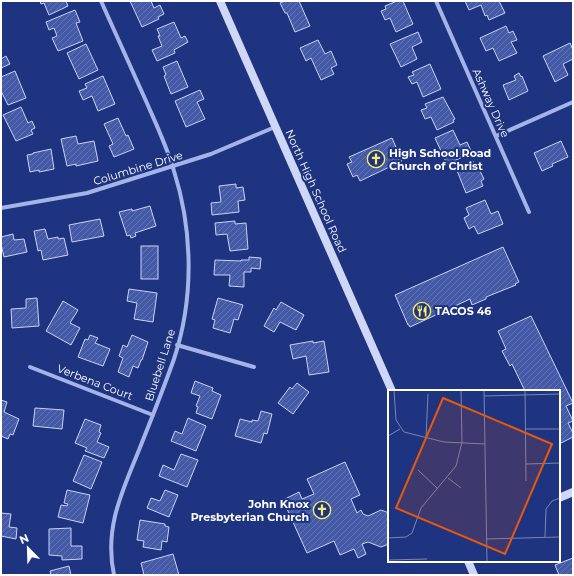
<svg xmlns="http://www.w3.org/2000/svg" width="574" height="576" viewBox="0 0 574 576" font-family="Montserrat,sans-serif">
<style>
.building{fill:url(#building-hatch);stroke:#c8d3f6}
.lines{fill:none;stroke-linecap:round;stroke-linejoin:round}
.street{stroke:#a4b4e8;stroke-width:4}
.secondary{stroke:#cfd7f6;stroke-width:8}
.labels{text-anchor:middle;stroke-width:4;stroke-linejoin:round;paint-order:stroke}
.street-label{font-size:11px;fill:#fff;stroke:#1f3480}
.poi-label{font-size:11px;font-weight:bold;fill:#fff;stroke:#1f3480;text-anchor:start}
.inset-road{fill:none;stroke:#7985b3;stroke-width:1}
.view{fill:#e8590c;fill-opacity:0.15;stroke:#e8590c;stroke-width:2}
.inset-edge{fill:none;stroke:#fff;stroke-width:2}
</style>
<defs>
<pattern id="building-hatch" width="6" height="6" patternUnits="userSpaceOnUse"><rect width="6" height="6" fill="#445aa7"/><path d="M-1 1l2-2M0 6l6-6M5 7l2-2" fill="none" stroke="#6073b4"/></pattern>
</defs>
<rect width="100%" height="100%" fill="#1f3480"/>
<g class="building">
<polygon points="40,1 66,1 68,6 49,15 44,3 41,4"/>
<polygon points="130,1 151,1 154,8 160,5 164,14 158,17 159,19 142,27"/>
<polygon points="285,1 299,1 310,26 295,32 287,13 285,13 280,3"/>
<polygon points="397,1 403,1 413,24 396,32 390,18 385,20 381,11 386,9 385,6"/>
<polygon points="465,1 499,1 505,13 489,20 487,15 485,16 481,5 469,10"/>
<polygon points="75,10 80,22 76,23 83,41 58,51 52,38 57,36 54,28 49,30 46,22"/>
<polygon points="174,22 181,38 185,36 188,42 174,50 175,53 157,61 152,50 162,46 158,36 160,36 157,29"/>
<polygon points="506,26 509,33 513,31 517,40 511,42 517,53 499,61 493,48 486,51 480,38"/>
<polygon points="418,32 422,42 412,47 417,59 401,67 390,44"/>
<polygon points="318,40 325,54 331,51 337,65 331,68 334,74 321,80 311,58 306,61 300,48"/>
<polygon points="570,43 573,50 573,59 563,64 568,75 555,82 543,56"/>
<polygon points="86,44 98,70 79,79 67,53"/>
<polygon points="6,56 10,64 1,68 1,59"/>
<polygon points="177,61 188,87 171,94 164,76 166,75 163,67"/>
<polygon points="430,64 441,89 423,97 417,82 412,84 408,77 414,75 412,72"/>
<polygon points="15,71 26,98 8,105 1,91 1,77"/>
<polygon points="519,73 521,77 522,76 528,91 509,100 503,85 516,80 514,76"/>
<polygon points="103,76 115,104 98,111 92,96 83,100 79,91 87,88 85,84"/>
<polygon points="200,90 204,99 197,102 205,119 186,127 175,101"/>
<polygon points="443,97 455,119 453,120 454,122 437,130 431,117 425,119 421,110 427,108 425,104"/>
<polygon points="21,107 28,123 32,121 35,128 31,130 33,134 16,141 3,115"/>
<polygon points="118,118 126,136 128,135 134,149 114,157 109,146 113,144 104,124"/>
<polygon points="453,130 460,145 467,142 472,153 447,164 435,138"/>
<polygon points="76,136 78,144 94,141 98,161 76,166 76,164 67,166 61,139"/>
<polygon points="392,138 402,161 360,181 357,175 353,177 347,164 352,162 349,157"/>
<polygon points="561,141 568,157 552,164 553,166 542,171 534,153"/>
<polygon points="51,149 54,169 39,172 39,170 30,172 27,155 33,154 33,153"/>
<polygon points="473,161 477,170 479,169 484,179 481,181 483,186 466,193 456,168"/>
<polygon points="236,184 236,188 243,187 245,200 238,201 239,212 212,215 211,203 221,202 219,186"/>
<polygon points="485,200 491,214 498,211 503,224 478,234 474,226 469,229 464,218 469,215 466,208"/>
<polygon points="150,206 156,226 135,233 136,236 131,238 130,235 127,236 119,212 132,209 132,211"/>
<polygon points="100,219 104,236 72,242 69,225"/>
<polygon points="235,221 235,224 246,223 248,249 230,251 227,234 216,235 215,223"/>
<polygon points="45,229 48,239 58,237 58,239 64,238 68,255 43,260 41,250 38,251 34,231"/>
<polygon points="13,234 14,240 24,239 27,252 4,257 1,244 1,237"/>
<rect x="141" y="246" width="17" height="33"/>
<polygon points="503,247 519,282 515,284 516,285 486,297 486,299 472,305 470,299 410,327 409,325 408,325 395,295"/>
<polygon points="249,257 261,258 260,269 251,268 251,272 244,272 244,287 229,286 230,275 214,275 215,260 241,261 241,260 249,260"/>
<polygon points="129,289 157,293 153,322 134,319 137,303 127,301"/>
<polygon points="37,298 39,326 12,328 11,309 26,308 26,299"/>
<polygon points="218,298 243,305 238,320 234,319 230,333 213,328 215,320 212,319"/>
<polygon points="63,301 78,310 70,323 80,328 71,345 46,331"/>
<polygon points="281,302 304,315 296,330 280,322 274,332 264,326 274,308 276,310"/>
<polygon points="531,316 573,403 566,406 573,421 568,423 573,433 573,437 559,444 559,391 525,391 512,364 510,366 502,351 506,349 498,331"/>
<polygon points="90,335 98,338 95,343 110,349 103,366 78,357 85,339 88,340"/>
<polygon points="132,335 148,342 142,360 141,360 138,368 133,366 129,377 118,372 123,358 119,356 123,345 127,347"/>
<polygon points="313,341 313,343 324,341 329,372 309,375 306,356 293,359 290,345"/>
<polygon points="195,381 213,388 212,391 221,395 212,419 196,413 198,407 196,406 200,396 191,393"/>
<polygon points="297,383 309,392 293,414 278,403 290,387 292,389"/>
<polygon points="1,400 7,402 4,412 19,419 13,435 10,434 8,439 1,436"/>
<polygon points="35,408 64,410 62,429 33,426"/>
<polygon points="261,411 272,414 267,434 264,433 261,443 235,436 240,419 252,422 252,420 258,421"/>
<polygon points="188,418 206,426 196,451 171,441 175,431 182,434"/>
<polygon points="85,419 101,425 99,432 101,433 97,442 109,447 104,458 85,451 87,448 75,443"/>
<polygon points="181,454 198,460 187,487 159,476 163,465 174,470"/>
<polygon points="84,455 102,462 91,489 73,481"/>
<polygon points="345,462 360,495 351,499 357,513 361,510 363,514 368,516 381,510 389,513 389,544 381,547 368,542 362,544 366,554 358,558 354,549 340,555 334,541 307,553 283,500 299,492 302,499 314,494 307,479"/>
<polygon points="67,490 90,495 83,523 58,517 61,505 67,506 68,504 64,503"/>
<polygon points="165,490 178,495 169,517 147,508 151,498 160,501"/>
<polygon points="1,513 11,514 9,527 17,528 16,539 1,536"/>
<polygon points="140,520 165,524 165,526 169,527 167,542 162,541 161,550 143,547 144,541 137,540"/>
<polygon points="71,528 71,546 82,546 82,559 62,560 62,556 49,555 49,529"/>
<polygon points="173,554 179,575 144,575 141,563"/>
<polygon points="573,558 573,575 559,575 555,565"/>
<polygon points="69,566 71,575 51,575 50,571"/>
</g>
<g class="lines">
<g class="street">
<path d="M101,1C116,34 131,67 146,101C156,124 167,147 174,171C193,231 194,299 174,359C163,390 151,420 139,450C122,492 104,528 114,575"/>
<polyline points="436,1 529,212"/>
<polyline points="496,136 573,102"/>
<polyline points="1,208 87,193 211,154 275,127"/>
<polyline points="177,345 254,367"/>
<polyline points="30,367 153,415"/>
</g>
<g class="secondary">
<polyline points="220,1 392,391"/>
<polyline points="559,498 573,492"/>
<polyline points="468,561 474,575"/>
</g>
</g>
<defs>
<symbol id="church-ring" viewBox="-11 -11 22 22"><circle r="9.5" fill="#1f3480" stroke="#f6ec65" stroke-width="1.5"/><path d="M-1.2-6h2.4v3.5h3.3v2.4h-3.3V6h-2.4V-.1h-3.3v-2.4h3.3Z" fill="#f6ec65"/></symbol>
<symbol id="restaurant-ring" viewBox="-11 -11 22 22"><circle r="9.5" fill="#1f3480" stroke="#f6ec65" stroke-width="1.5"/><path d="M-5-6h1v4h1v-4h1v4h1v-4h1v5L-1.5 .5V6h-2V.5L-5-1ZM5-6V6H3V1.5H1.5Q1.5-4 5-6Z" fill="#f6ec65"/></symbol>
</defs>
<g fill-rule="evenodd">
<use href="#church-ring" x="366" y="149" width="20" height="20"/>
<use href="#restaurant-ring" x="412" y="301" width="20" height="20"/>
<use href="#church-ring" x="312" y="500" width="20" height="20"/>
</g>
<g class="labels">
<g class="street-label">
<text transform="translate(491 103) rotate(66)" y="4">Ashway Drive</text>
<text transform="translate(138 168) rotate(-17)" y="4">Columbine Drive</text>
<text transform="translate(316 191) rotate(66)" y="4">North High School Road</text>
<text transform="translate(160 365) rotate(-72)" y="4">Bluebell Lane</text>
<text transform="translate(95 382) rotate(21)" y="4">Verbena Court</text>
</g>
<g class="poi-label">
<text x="389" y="157">High School Road<tspan x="389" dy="13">Church of Christ</tspan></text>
<text x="435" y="315">TACOS 46</text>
<text x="309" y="508" text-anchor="end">John Knox<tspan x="309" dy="13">Presbyterian Church</tspan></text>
</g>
</g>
<g transform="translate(388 390)">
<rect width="172" height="172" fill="#1f3480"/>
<path class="inset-road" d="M6,0L8,30L16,42L56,52L97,54M96,0L99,172M137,0L138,91M96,6L172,4M138,39H172M0,46L12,39M38,48L40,4M138,74L172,73M30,80L50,99M60,88L73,98M157,147L158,119L164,111L172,108M0,148L18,147L24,143L33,118L68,76L74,52L73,0M98,149L172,147M0,170L39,169"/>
<path class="view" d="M55,8L164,54L117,164L8,118Z"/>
<rect width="172" height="172" class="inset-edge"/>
</g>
<rect width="574" height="576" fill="none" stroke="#ffffff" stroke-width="4"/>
<g transform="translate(28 548) rotate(337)" stroke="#1f3480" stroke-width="3" paint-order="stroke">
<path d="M0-3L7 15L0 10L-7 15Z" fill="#ffffff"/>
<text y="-6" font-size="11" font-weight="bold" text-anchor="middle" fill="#ffffff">N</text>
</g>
</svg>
